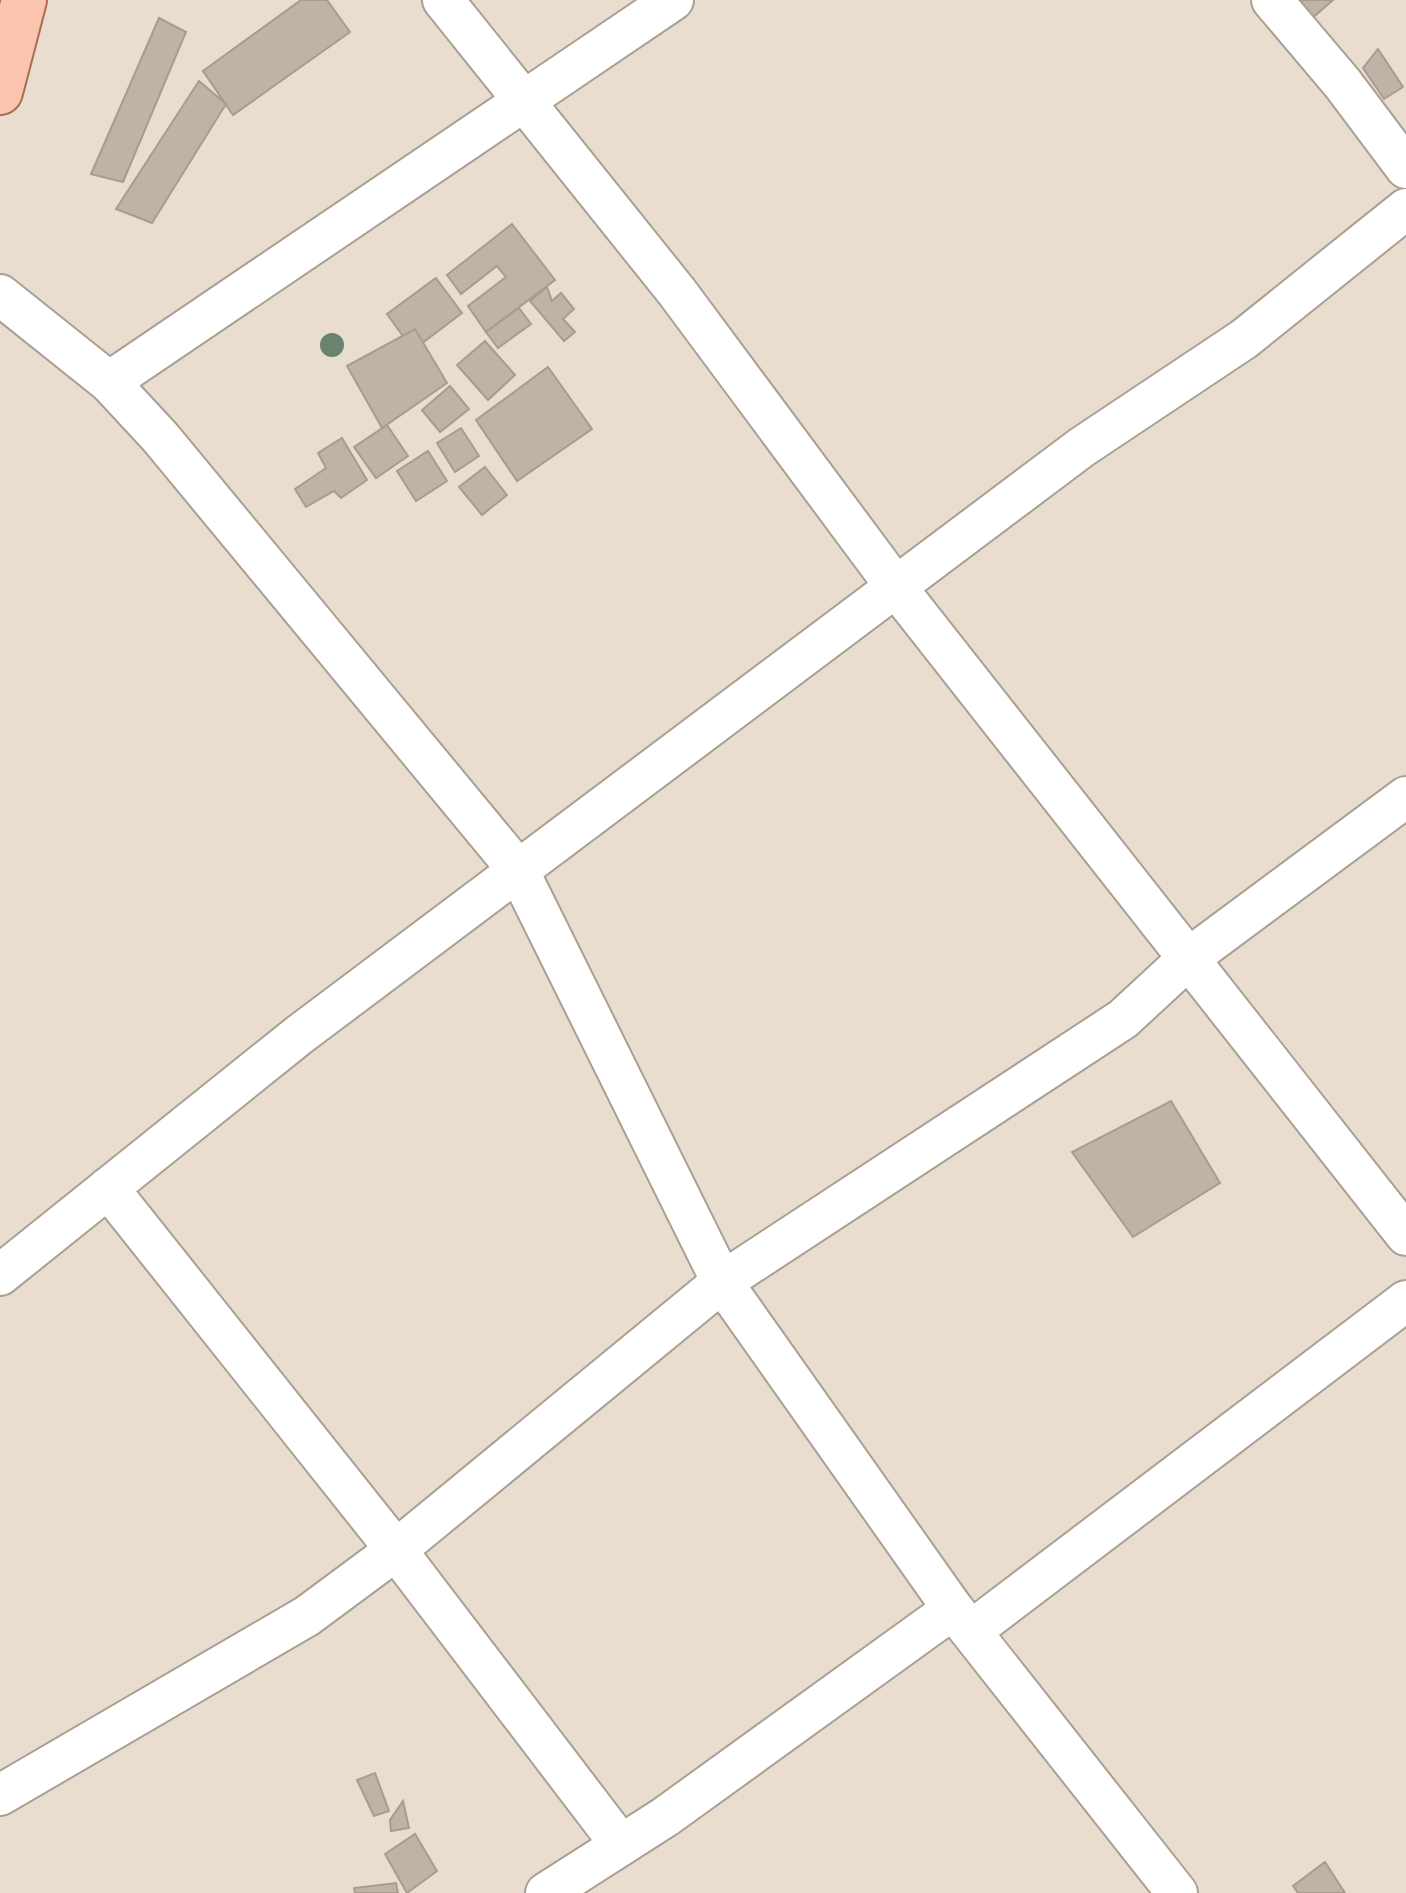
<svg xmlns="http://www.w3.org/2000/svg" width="1406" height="1893" viewBox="0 0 1406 1893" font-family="Literata,serif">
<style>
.building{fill:#beb3a6;stroke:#a79c90;stroke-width:2}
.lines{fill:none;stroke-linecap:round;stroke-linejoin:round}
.minor-casing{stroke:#aa9f93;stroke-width:44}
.primary-casing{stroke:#a96d55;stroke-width:48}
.minor{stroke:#fff;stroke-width:40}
.primary{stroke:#fbc4af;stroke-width:44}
.tree{fill:#6a836f}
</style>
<rect width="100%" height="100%" fill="#e9ddd0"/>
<g class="building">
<polygon points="301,0 327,0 350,32 233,115 203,71"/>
<polygon points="1292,0 1333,0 1310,20"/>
<polygon points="159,18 186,32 123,182 91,174"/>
<polygon points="1378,49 1403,87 1384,99 1363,68"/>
<polygon points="199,81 226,104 152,223 116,209"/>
<polygon points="512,224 555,280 486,332 468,306 506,277 497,266 461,294 447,275"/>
<polygon points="436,278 462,313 413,350 387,314"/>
<polygon points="547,287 552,301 561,293 574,309 563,319 575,332 564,341 530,301"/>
<polygon points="519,308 531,324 498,348 486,332"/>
<polygon points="415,329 447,383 382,428 347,366"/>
<polygon points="485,341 515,375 488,400 457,365"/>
<polygon points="548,367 592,429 517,481 476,420"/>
<polygon points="450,386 469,409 440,432 422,410"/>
<polygon points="387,425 408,456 376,478 354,447"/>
<polygon points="461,428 479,456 455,472 437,443"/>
<polygon points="342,438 367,480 341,498 334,491 306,507 295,489 326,468 318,453"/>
<polygon points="428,451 447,481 416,501 397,471"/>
<polygon points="485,467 507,495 482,515 459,487"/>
<polygon points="1171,1101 1220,1183 1133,1237 1072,1152"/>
<polygon points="375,1773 389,1811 374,1816 357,1780"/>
<polygon points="403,1801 409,1828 391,1831 390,1820"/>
<polygon points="415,1834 437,1871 407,1893 385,1854"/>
<polygon points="1325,1862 1345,1893 1298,1893 1293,1886"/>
<polygon points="396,1883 398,1893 355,1893 354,1888"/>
</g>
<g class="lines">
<defs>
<g id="minor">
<polyline points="443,0 677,292 896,587 1406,1235"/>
<polyline points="1272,0 1343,84 1406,168"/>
<polyline points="0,295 109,382 160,437 518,870 722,1282 953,1609 1177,1893"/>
<polyline points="109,382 673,0"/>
<polyline points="108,1188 396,1550 621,1845"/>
<polyline points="0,1275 299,1035 1082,447 1244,339 1406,209"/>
<polyline points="971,1631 1406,1301"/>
<polyline points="0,1795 307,1616 396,1550 722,1282 1123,1019 1189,958 1406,797"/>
<polyline points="546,1893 665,1817 953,1609"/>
</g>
<polyline id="primary" points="0,92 24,0"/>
</defs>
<use href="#minor" class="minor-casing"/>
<use href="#primary" class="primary-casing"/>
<use href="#minor" class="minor"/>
<use href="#primary" class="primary"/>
</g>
<circle class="tree" cx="332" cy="345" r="12"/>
</svg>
